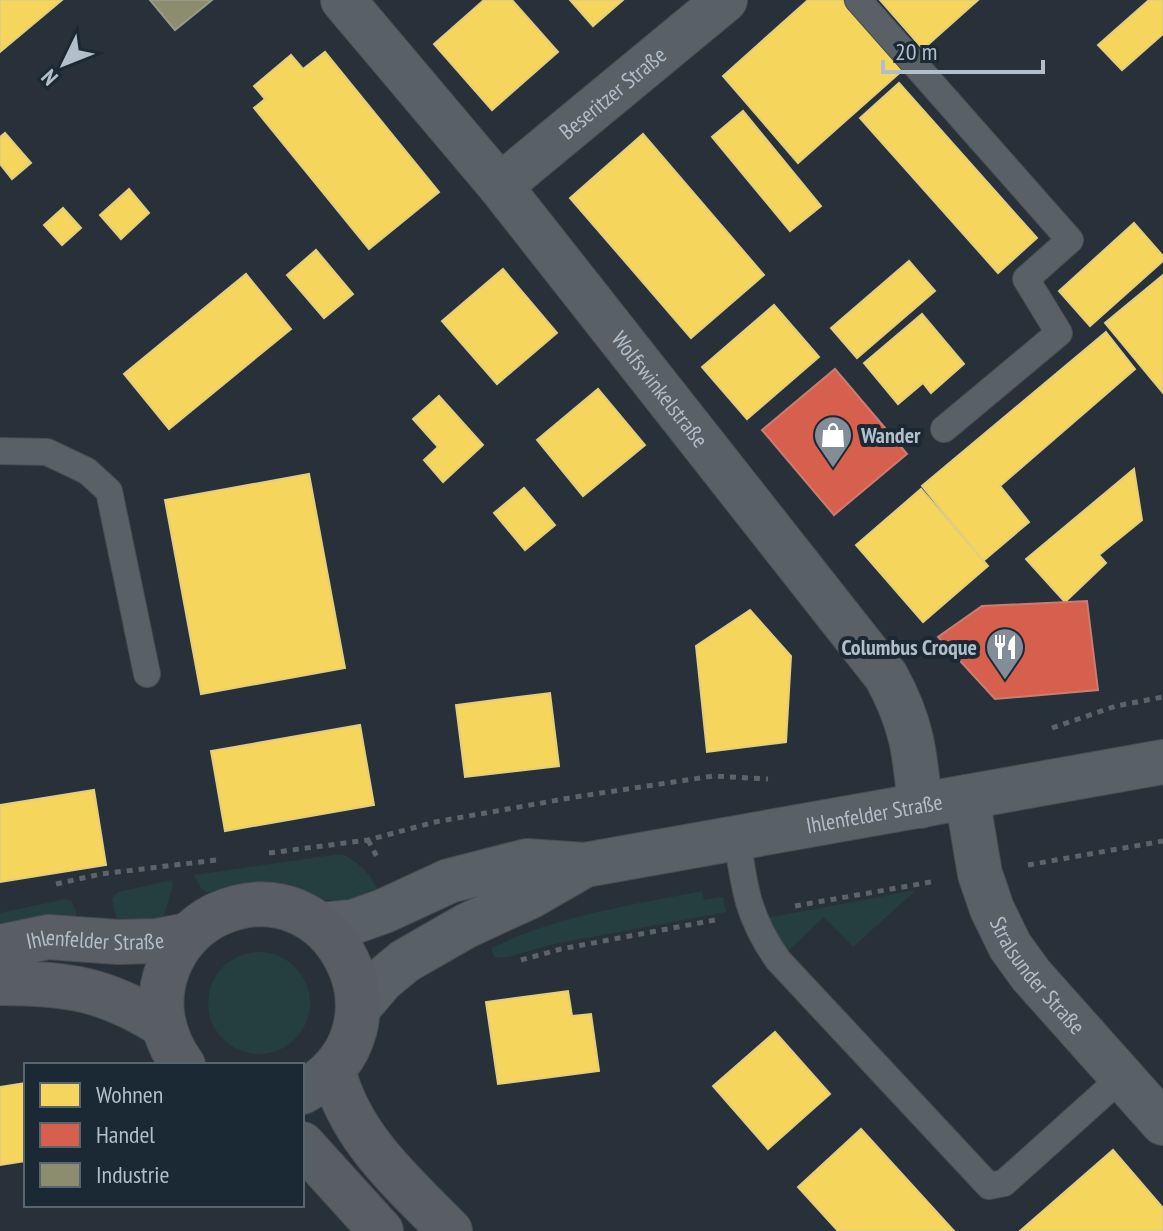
<svg xmlns="http://www.w3.org/2000/svg" width="1163" height="1231" viewBox="0 0 1163 1231" font-family="'PT Sans Narrow',sans-serif">
<style>
.green{fill:#253e3f}
.homes{fill:#f6d55c;stroke:#e2ce7d;stroke-width:2}
.shops{fill:#d6604d;stroke:#cb7c72;stroke-width:2}
.industry{fill:#8c8c6e;stroke:#979b8a;stroke-width:2}
.lines{fill:none;stroke-linecap:round;stroke-linejoin:round}
.service-casing{stroke:#474d53;stroke-width:28}
.minor-casing{stroke:#474d53;stroke-width:46}
.secondary-casing{stroke:#474d53;stroke-width:46}
.path{stroke:#5c6469;stroke-width:5;stroke-dasharray:6 6;stroke-linecap:butt}
.service{stroke:#596066;stroke-width:26}
.minor{stroke:#596066;stroke-width:44}
.secondary{stroke:#585e64;stroke-width:44}
.labels{text-anchor:middle;stroke-width:8;stroke-linejoin:round;paint-order:stroke}
.street-label{font-size:22px;fill:#b2beca;stroke:#1b2934}
.poi-label{font-size:22px;font-weight:bold;fill:#b2beca;stroke:#1b2934;text-anchor:start}
</style>
<rect width="100%" height="100%" fill="#283139"/>
<g class="green">
<path d="M340,854C356,859 373,875 378,892C360,898 336,905 317,897C305,893 296,885 283,883C257,878 233,884 209,893L201,888L194,875Z"/>
<polygon points="172,880 173,887 163,917 118,926 112,899 118,892"/>
<polygon points="916,890 853,947 824,917 788,951 772,933 767,918"/>
<path d="M702,891L704,900L723,897L726,912L554,944L508,957L495,958L491,948C557,916 631,905 702,891Z"/>
<polygon points="65,899 71,901 76,910 76,919 0,929 0,913"/>
<circle cx="259" cy="1003" r="51"/>
</g>
<g class="homes">
<polygon points="0,0 62,0 0,52"/>
<polygon points="484,0 512,0 558,52 492,110 434,44"/>
<polygon points="570,0 623,0 593,26"/>
<polygon points="808,0 842,0 904,69 798,163 723,76"/>
<polygon points="880,0 978,0 923,49"/>
<polygon points="1149,0 1163,0 1163,34 1122,70 1098,45"/>
<polygon points="325,52 439,192 369,249 254,108 265,99 254,86 291,55 303,69"/>
<polygon points="899,83 1037,238 998,273 860,118"/>
<polygon points="743,111 821,206 790,231 712,137"/>
<polygon points="5,133 31,163 12,179 0,164 0,137"/>
<polygon points="643,134 764,275 691,338 570,198"/>
<polygon points="129,189 149,213 121,239 100,215"/>
<polygon points="63,208 81,228 62,245 44,225"/>
<polygon points="1134,223 1163,256 1163,261 1090,326 1059,291"/>
<polygon points="316,250 353,294 324,318 287,275"/>
<polygon points="909,261 935,291 857,358 831,328"/>
<polygon points="503,269 557,333 497,384 442,321"/>
<polygon points="246,274 291,329 169,429 124,374"/>
<polygon points="1163,275 1163,393 1105,323"/>
<polygon points="774,305 819,357 747,419 702,367"/>
<polygon points="922,314 964,364 931,393 923,383 898,404 864,363"/>
<polygon points="1106,332 1135,369 1000,486 1029,522 983,561 922,486"/>
<polygon points="598,389 645,445 583,496 537,440"/>
<polygon points="439,396 483,445 443,482 424,460 438,447 413,419"/>
<polygon points="1134,469 1142,520 1099,555 1106,563 1065,602 1026,559"/>
<polygon points="309,474 345,668 201,694 165,500"/>
<polygon points="524,488 555,525 525,550 494,513"/>
<polygon points="921,489 988,566 923,622 856,545"/>
<polygon points="750,610 791,656 786,742 707,752 696,646"/>
<polygon points="550,693 559,766 465,777 456,705"/>
<polygon points="360,725 374,805 225,831 211,751"/>
<polygon points="94,790 106,865 0,882 0,805"/>
<polygon points="568,991 572,1016 591,1014 599,1071 498,1084 486,1002"/>
<polygon points="775,1032 830,1094 768,1149 713,1086"/>
<polygon points="26,1083 26,1161 0,1165 0,1087"/>
<polygon points="861,1129 954,1231 838,1231 798,1187"/>
<polygon points="1113,1150 1163,1208 1163,1231 1020,1231"/>
</g>
<g class="shops">
<polygon points="835,369 907,454 834,515 762,430"/>
<polygon points="1087,601 1098,690 995,699 938,637 982,606"/>
</g>
<polygon class="industry" points="150,0 212,0 175,30"/>
<g class="lines">
<defs>
<g id="service">
<polyline points="858,0 1070,240 1026,279 1059,333 944,429"/>
<polyline points="0,451 47,452 87,471 109,491 147,674"/>
<path d="M737,838C744,887 748,918 778,960L989,1186L1004,1183L1122,1077"/>
</g>
<g id="minor">
<path id="s1" d="M343,0L500,186L886,676C912,723 915,753 920,806"/>
<path id="s2" d="M500,186L725,0"/>
<path id="s3" d="M967,797L980,874L992,909L1010,946L1031,975L1163,1123"/>
<path id="s4" d="M320,925L353,922L384,911L449,881L527,861L585,865L1163,762"/>
<polyline points="359,1007 382,980 405,961 466,926 531,896 585,865"/>
</g>
<g id="secondary">
<path id="s5" d="M0,947L48,937L118,942L156,941L188,935"/>
<path d="M0,983C67,983 107,989 164,1026"/>
<path d="M183,1065C162,1037 155,1001 168,968C177,945 194,926 216,915C333,860 419,1031 302,1092"/>
<path d="M333,1069C349,1137 403,1183 450,1231"/>
<polyline points="302,1144 381,1231"/>
</g>
</defs>
<use href="#service" class="service-casing"/>
<use href="#minor" class="minor-casing"/>
<use href="#secondary" class="secondary-casing"/>
<g class="path">
<polyline points="1052,728 1116,706 1163,697"/>
<polyline points="368,840 378,859"/>
<polyline points="269,853 368,840 435,822 575,797 713,776 768,779"/>
<polyline points="1028,865 1163,841"/>
<polyline points="56,884 101,874 216,860"/>
<polyline points="795,906 931,882"/>
<polyline points="521,960 561,949 715,920"/>
</g>
<use href="#service" class="service"/>
<use href="#minor" class="minor"/>
<use href="#secondary" class="secondary"/>
</g>
<defs>
<symbol id="shop-pin" viewBox="-11 -11 22 30"><path d="M0 17L-7.5 6A9.5 9.5 0 1 1 7.5 6Z" fill="#828d97" stroke="#1b2934"/><path d="M-5-2.5h2.3a2.7 3.5 0 0 1 5.4 0H5L5.5 6h-11ZM-1.5-2.5h3a1.5 2.3 0 0 0-3 0Z" fill="#fff"/></symbol>
<symbol id="restaurant-pin" viewBox="-11 -11 22 30"><path d="M0 17L-7.5 6A9.5 9.5 0 1 1 7.5 6Z" fill="#828d97" stroke="#1b2934"/><path d="M-5-6h1v4h1v-4h1v4h1v-4h1v5L-1.5 .5V6h-2V.5L-5-1ZM5-6V6H3V1.5H1.5Q1.5-4 5-6Z" fill="#fff"/></symbol>
</defs>
<g fill-rule="evenodd">
<use href="#shop-pin" x="811" y="413" width="44" height="60"/>
<use href="#restaurant-pin" x="983" y="625" width="44" height="60"/>
</g>
<g class="labels">
<g class="street-label">
<text dy="8" stroke="none"><textPath href="#s2" startOffset="146">Beseritzer Straße</textPath></text>
<text dy="8" stroke="none"><textPath href="#s1" startOffset="502">Wolfswinkelstraße</textPath></text>
<text dy="8" stroke="none"><textPath href="#s4" startOffset="570">Ihlenfelder Straße</textPath></text>
<text dy="8" stroke="none"><textPath href="#s5" startOffset="96">Ihlenfelder Straße</textPath></text>
<text dy="8" stroke="none"><textPath href="#s3" startOffset="196">Stralsunder Straße</textPath></text>
</g>
<g class="poi-label">
<text x="861" y="443">Wander</text>
<text x="977" y="655" text-anchor="end">Columbus Croque</text>
</g>
</g>
<rect x="24" y="1063" width="280" height="144" fill="#1b2934" stroke="#576570" stroke-width="2"/>
<rect x="40" y="1083" width="40" height="24" fill="#f6d55c" stroke="#576570" stroke-width="2"/>
<text x="96" y="1103" font-size="24" fill="#b2beca">Wohnen</text>
<rect x="40" y="1123" width="40" height="24" fill="#d6604d" stroke="#576570" stroke-width="2"/>
<text x="96" y="1143" font-size="24" fill="#b2beca">Handel</text>
<rect x="40" y="1163" width="40" height="24" fill="#8c8c6e" stroke="#576570" stroke-width="2"/>
<text x="96" y="1183" font-size="24" fill="#b2beca">Industrie</text>
<g transform="translate(64 64) rotate(227)" stroke="#1b2934" stroke-width="6" paint-order="stroke">
<path d="M0-6L14 30L0 20L-14 30Z" fill="#b2beca"/>
<text y="-12" font-size="22" font-weight="bold" text-anchor="middle" fill="#b2beca">N</text>
</g>
<path d="M883 60v12h160v-12" fill="none" stroke="#b2beca" stroke-width="4"/>
<text x="895" y="60" font-size="24" fill="#b2beca" stroke="#1b2934" stroke-width="6" paint-order="stroke">20 m</text>
</svg>
